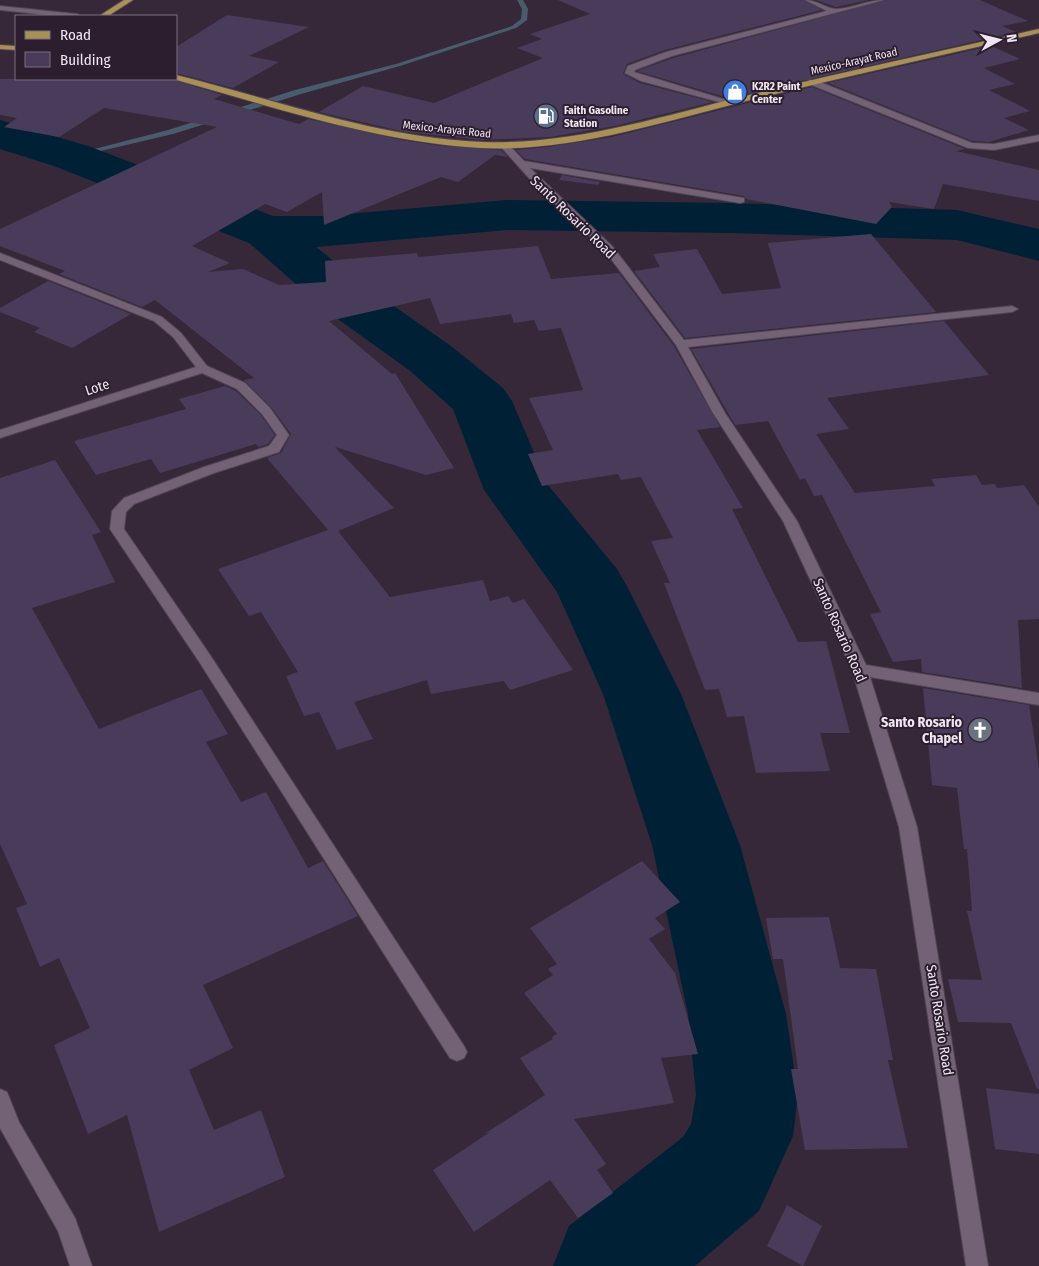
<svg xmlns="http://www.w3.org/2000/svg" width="1039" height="1266" viewBox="0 0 1039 1266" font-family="'Fira Sans Condensed',sans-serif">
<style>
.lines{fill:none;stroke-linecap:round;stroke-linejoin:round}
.stream{fill:#485c6e;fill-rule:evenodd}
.river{fill:#002135;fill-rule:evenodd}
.building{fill:#483c5a}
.minor-casing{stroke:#504352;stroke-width:2}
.major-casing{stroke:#504352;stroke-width:2}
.minor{fill:#736276;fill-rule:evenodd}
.major{fill:#a99057;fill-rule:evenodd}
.labels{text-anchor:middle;stroke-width:4;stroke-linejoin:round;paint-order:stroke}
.far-street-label{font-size:11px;fill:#f0e6f2;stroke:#2c1e2f}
.far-poi-label{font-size:11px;font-weight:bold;fill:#f0e6f2;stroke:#2c1e2f;text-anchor:start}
.street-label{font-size:14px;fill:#f0e6f2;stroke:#2c1e2f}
.poi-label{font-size:14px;font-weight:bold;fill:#f0e6f2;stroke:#2c1e2f;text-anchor:end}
</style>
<rect width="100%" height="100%" fill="#362839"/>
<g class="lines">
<polygon class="stream" points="517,0 523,0 528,9 527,20 516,28 400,66 301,94 173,134 71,158 67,156 168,130 295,90 396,64 512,26 521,19 522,9"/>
<polygon class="river" points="0,120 88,146 273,216 324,216 507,200 729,203 957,210 1039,229 1039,261 957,240 729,233 507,230 316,247 368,288 451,346 503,388 512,401 548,485 617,569 627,586 681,694 740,845 786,1014 798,1095 793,1136 759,1211 695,1266 553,1266 569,1226 683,1137 691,1124 696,1095 688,1014 652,845 603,694 557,592 484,490 453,409 409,370 328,312 249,243 54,166 0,149"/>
</g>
<g class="building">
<polygon points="558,0 803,0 822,10 665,50 627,64 623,74 640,83 713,102 615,126 550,137 483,140 405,132 319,112 363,86 434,103 543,58 517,48 542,39 530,34 590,14"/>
<polygon points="816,0 869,0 836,7"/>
<polygon points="886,0 980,0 1028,21 1002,26 1016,32 728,98 637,71 673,58"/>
<polygon points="227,15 309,27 249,56 279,62 233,88 176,73 176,47"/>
<polygon points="991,46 1020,59 984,68 1015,84 989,90 1030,111 1004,118 1029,130 989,142 972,141 828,83"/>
<polygon points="0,79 171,79 222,95 214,99 299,124 308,119 402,140 442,146 501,150 508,157 495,155 458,182 441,177 324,225 322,192 287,212 265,204 192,246 230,263 208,272 243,269 279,285 326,282 325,261 417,253 418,257 538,246 551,279 619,273 674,346 720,427 697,430 743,508 732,509 798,642 826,641 850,733 820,733 830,771 756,773 744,716 727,717 719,689 705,690 664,583 670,583 651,541 673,538 641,477 621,480 618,474 542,486 528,454 553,450 529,398 583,390 561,328 539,331 534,320 514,323 511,314 440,324 430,298 329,321 392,374 395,373 454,468 426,475 335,447 394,508 338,531 390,597 483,580 490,601 508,596 513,603 524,599 573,670 510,690 504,681 431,694 427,680 354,702 373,739 337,750 319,712 304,716 286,676 298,672 261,612 249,616 218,569 328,530 267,458 281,453 291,434 271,407 244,380 254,378 155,300 142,307 59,274 65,271 0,246 0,229 217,127 104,108 59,137 4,127 17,118 0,115"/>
<polygon points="812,87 965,149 956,151 1039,170 1039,201 943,184 934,209 889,202 892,207 876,224 746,199 744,196 525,159 516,150 547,147 612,137"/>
<polygon points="562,175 600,182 598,185 559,180"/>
<polygon points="871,234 936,312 685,338 634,271 660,267 653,254 697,249 722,294 781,288 768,243"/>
<polygon points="48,281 131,314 72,348 34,332 40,328 0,312 0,308"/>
<polygon points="944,321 989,375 827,398 849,429 816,434 855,493 935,486 931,479 976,475 982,485 995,484 997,488 1024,485 1039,507 1039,619 1018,620 1022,688 922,672 921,659 893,662 870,614 881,612 822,495 814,496 805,478 800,480 768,421 735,425 691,349"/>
<polygon points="225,386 236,391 261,415 275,435 268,444 259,447 256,444 160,473 151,459 96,475 74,441 186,409 179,399"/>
<polygon points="55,460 101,532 92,535 115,582 32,608 99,729 201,689 228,734 206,742 241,802 266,792 308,868 323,861 358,916 203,985 233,1048 189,1070 214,1130 261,1110 285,1177 159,1232 127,1115 88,1134 54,1045 90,1028 59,958 40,967 16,908 27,904 0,844 0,478"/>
<polygon points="923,688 1029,705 1039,768 1039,1089 1037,1089 1011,1023 958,1022 948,979 982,980 967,911 972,911 967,849 964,849 957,788 932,785"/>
<polygon points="642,861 680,902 655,918 665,929 649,939 675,973 698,1054 661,1058 674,1103 574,1119 606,1164 597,1170 613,1193 578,1218 550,1180 474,1232 433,1170 490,1132 484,1134 545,1095 520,1058 553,1039 552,1037 557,1034 524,993 553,975 548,969 557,964 530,928"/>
<polygon points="829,917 840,968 876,969 893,1060 888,1060 908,1148 805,1150 791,1069 798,1069 783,959 773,959 766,918"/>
<polygon points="986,1088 1039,1094 1039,1154 995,1149"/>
<polygon points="787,1205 822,1226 803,1266 767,1246"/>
</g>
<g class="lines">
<defs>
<g id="minor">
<path d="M805,0C818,0 826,9 836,9C851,9 867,0 884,0L672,56L635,70L634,72L730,101V105L641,81L625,73L628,66L666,52L827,11Z"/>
<polygon points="0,6 77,14 81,16 57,16 0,10"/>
<polygon points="809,80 815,80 972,143 994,144 1039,135 1039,141 994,150 968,148 809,84"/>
<polygon points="502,144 508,144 524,161 744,198 744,202 740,203 530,168 613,247 684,340 1012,306 1018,309 1012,312 688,347 725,413 797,521 866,665 1039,693 1039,705 870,677 917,827 988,1266 966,1266 899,827 852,670 783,521 713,413 676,345 605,251 538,188 502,148"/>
<polygon points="0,253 162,317 181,333 207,366 245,383 270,408 289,435 279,452 214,473 134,504 126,512 124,529 210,655 464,1046 467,1052 464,1058 457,1061 450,1058 200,663 110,529 112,511 124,498 204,467 269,446 277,435 262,414 237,389 202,373 0,438 0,430 196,367 173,337 154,321 0,260"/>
<polygon points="0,1089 7,1092 19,1122 75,1218 92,1266 70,1266 58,1231 0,1128"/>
</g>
<g id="major">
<polygon points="124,0 133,0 108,16 99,16"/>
<path d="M1039,29V33C939,56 839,78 739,103C655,124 569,152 481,148C376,142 274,107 173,79H176V75C278,100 378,138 483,142C573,145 659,117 745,96C843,72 941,51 1039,29Z"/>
<polygon points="0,45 16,46 16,50 0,49"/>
</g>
</defs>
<use href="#minor" class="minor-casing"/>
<use href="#major" class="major-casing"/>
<use href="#minor" class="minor"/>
<use href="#major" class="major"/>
</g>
<defs>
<symbol id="shop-disc" viewBox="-11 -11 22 22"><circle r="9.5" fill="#3f7fe0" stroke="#2c1e2f"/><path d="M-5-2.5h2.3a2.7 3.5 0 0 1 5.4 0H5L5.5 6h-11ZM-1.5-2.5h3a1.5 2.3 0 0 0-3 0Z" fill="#fff"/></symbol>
<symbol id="fuel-disc" viewBox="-11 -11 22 22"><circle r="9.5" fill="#5c6f8a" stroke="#2c1e2f"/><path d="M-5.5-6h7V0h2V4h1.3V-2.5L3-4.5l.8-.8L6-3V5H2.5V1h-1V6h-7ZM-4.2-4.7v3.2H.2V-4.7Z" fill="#fff"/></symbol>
<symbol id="church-disc" viewBox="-11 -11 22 22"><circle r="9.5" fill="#6b7280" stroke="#2c1e2f"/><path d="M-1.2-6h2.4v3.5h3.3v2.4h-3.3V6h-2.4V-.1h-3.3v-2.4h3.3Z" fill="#fff"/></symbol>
</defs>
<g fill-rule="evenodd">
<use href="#shop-disc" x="721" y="78" width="28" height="28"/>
<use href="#fuel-disc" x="532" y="102" width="28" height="28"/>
<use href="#church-disc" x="966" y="716" width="28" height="28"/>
</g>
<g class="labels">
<g class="far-street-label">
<text transform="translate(854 61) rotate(-13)" y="4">Mexico-Arayat Road</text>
<text transform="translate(447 129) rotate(6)" y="4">Mexico-Arayat Road</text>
</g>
<g class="far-poi-label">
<text x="752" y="90">K2R2 Paint<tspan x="752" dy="13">Center</tspan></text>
<text x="564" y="114">Faith Gasoline<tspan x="564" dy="13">Station</tspan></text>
</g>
<g class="street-label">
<text transform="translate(573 217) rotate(44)" y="5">Santo Rosario Road</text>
<text transform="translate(97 387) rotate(-18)" y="5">Lote</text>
<text transform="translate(840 630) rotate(66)" y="5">Santo Rosario Road</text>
<text transform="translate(940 1020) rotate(81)" y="5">Santo Rosario Road</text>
</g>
<g class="poi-label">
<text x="962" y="727">Santo Rosario<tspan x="962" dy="16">Chapel</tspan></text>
</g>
</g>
<rect x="15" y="15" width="162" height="65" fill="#2c1e2f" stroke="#7a6e7d"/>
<rect x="25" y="31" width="25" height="8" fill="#a99057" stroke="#7a6e7d"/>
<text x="60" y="40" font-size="15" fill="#f0e6f2">Road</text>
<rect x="25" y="52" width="25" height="15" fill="#483c5a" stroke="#7a6e7d"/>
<text x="60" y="65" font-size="15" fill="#f0e6f2">Building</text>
<g transform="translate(999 40) rotate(83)" stroke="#2c1e2f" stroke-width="4" paint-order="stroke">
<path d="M0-4L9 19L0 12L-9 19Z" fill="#f0e6f2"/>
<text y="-8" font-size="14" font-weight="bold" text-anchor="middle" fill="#f0e6f2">N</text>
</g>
</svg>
